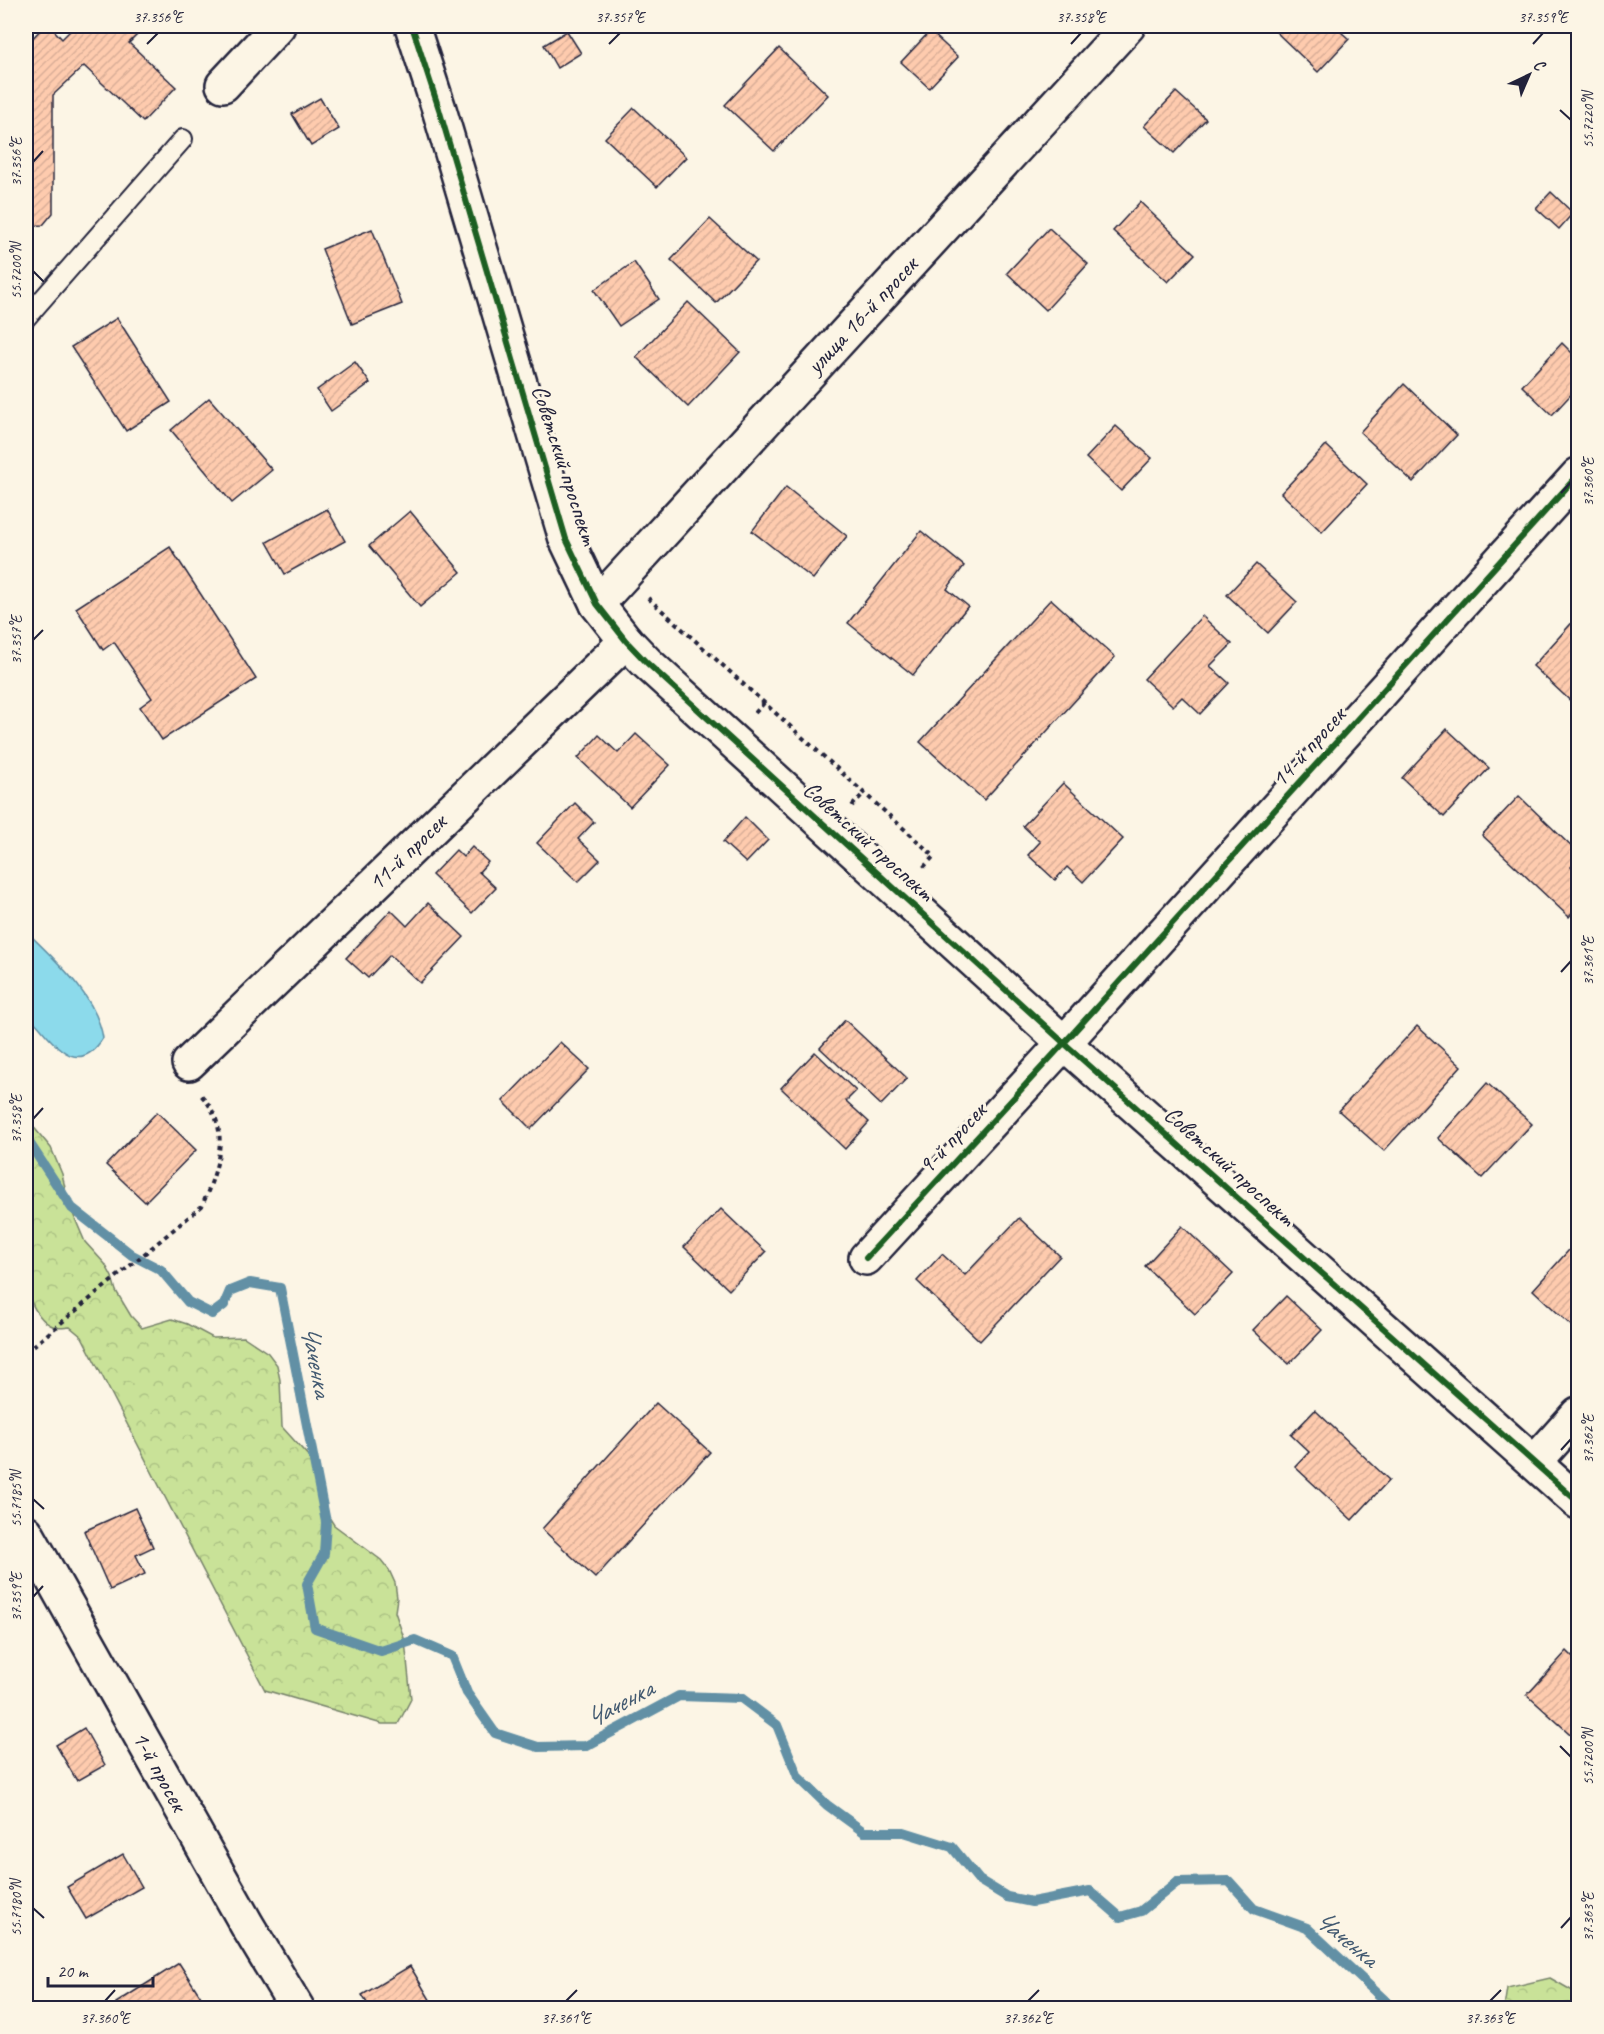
<svg xmlns="http://www.w3.org/2000/svg" width="1604" height="2034" viewBox="0 0 1604 2034" font-family="Caveat,sans-serif">
<style>
.forest{fill:url(#forest-crowns);stroke:#76826a;stroke-width:1.5}
.water{fill:#8cdaeb;stroke:#6290a5;stroke-width:1.5}
.lines{fill:none;stroke-linecap:round;stroke-linejoin:round}
.stream{stroke:#6290a5;stroke-width:10}
.building{fill:url(#building-hatch);stroke:#22223b;stroke-width:1.5}
.service-casing{stroke:#22223b;stroke-width:22}
.minor-casing{stroke:#22223b;stroke-width:38}
.tertiary-casing{stroke:#22223b;stroke-width:38}
.path{stroke:#22223b;stroke-width:4;stroke-dasharray:4.5 4.5;stroke-linecap:butt}
.service{stroke:#fcf5e5;stroke-width:18}
.minor{stroke:#fcf5e5;stroke-width:33}
.tertiary{stroke:#fcf5e5;stroke-width:33}
.cycleway-casing{stroke:#fcf5e5;stroke-width:10}
.cycleway{stroke:#1b5e20;stroke-width:6}
.ticks{fill:none;stroke:#22223b;stroke-width:2}
.labels{text-anchor:middle;stroke-width:6;stroke-linejoin:round;paint-order:stroke}
.street-label{font-size:24px;fill:#22223b;stroke:#fcf5e5}
.water-label{font-size:26px;font-style:italic;fill:#425970;stroke:#fcf5e5}
.neatline{fill:none;stroke:#22223b;stroke-width:2}
.ticks-label{font-size:15px;text-anchor:middle;fill:#22223b}
</style>
<defs>
<pattern id="forest-crowns" width="20" height="18" patternUnits="userSpaceOnUse" patternTransform="scale(1.5)"><rect width="20" height="18" fill="#c9e298"/><path d="M2 6a3 3 0 1 1 6 0M12 15a3 3 0 1 1 6 0" fill="none" stroke="#acc284"/></pattern>
<pattern id="building-hatch" width="6" height="6" patternUnits="userSpaceOnUse" patternTransform="scale(1.5)"><rect width="6" height="6" fill="#fecbae"/><path d="M-1 1l2-2M0 6l6-6M5 7l2-2" fill="none" stroke="#d9ae97"/></pattern>
</defs>
<rect width="100%" height="100%" fill="#fcf5e5"/>
<filter id="ink" filterUnits="userSpaceOnUse"><feTurbulence type="fractalNoise" baseFrequency=".0167" numOctaves="2"/><feDisplacementMap in="SourceGraphic" scale="12" xChannelSelector="R" yChannelSelector="G"/><feConvolveMatrix kernelMatrix="1 2 1 2 8 2 1 2 1" color-interpolation-filters="sRGB"/></filter>
<g filter="url(#ink)">
<g class="forest">
<path d="M26,1118L51,1148L62,1174L68,1202L85,1242L105,1264L112,1277L116,1291L131,1316L142,1328L172,1319L187,1324L213,1338L244,1337L268,1353L277,1365L280,1380L282,1427L311,1459L321,1485L327,1514L334,1525L381,1560L389,1570L395,1583L397,1598L395,1612L405,1641L411,1699L398,1724H382L265,1690L82,1337L70,1327C66,1327 59,1329 55,1327C39,1322 31,1304 26,1289Z"/>
<polygon points="1550,1978 1578,1994 1578,2008 1504,2008 1507,1988"/>
</g>
<path class="water" d="M26,931C55,960 96,995 103,1038C81,1073 60,1052 41,1029C37,1024 29,1017 26,1011C23,1004 25,944 26,931Z"/>
<g class="lines">
<polyline class="stream" points="26,1138 72,1208 132,1255 161,1270 188,1302 212,1314 224,1305 230,1291 250,1283 280,1288 326,1522 324,1554 307,1584 315,1628 381,1651 415,1640 452,1656 467,1693 495,1733 538,1747 586,1746 679,1696 741,1698 777,1725 798,1777 827,1805 864,1832 904,1832 952,1847 979,1880 1007,1897 1032,1902 1090,1891 1120,1917 1141,1911 1177,1882 1229,1881 1254,1909 1307,1928 1393,2008"/>
</g>
<g class="building">
<polygon points="44,26 50,26 62,39 75,26 128,26 137,35 129,43 176,87 143,122 84,66 53,95 53,213 43,225 26,226 26,45"/>
<polygon points="1278,26 1334,26 1349,39 1318,72 1274,30"/>
<polygon points="567,31 581,53 557,68 544,45"/>
<polygon points="930,31 958,57 929,88 901,62"/>
<polygon points="779,48 828,95 774,151 725,105"/>
<polygon points="1176,92 1206,119 1174,153 1144,126"/>
<polygon points="320,98 339,129 311,146 292,114"/>
<polygon points="634,108 686,157 657,187 605,138"/>
<polygon points="1551,192 1573,213 1559,229 1536,208"/>
<polygon points="1140,202 1195,254 1168,282 1113,231"/>
<polygon points="710,219 756,261 716,303 671,260"/>
<polygon points="1049,228 1088,264 1046,310 1007,273"/>
<polygon points="372,229 402,304 352,324 322,249"/>
<polygon points="634,262 659,299 619,326 594,290"/>
<polygon points="688,302 740,352 688,407 636,357"/>
<polygon points="117,318 171,402 126,431 71,347"/>
<polygon points="1562,343 1578,359 1578,387 1552,415 1522,386"/>
<polygon points="355,362 370,383 331,411 317,390"/>
<polygon points="1404,384 1457,435 1413,482 1360,432"/>
<polygon points="209,398 272,470 232,503 171,430"/>
<polygon points="1116,426 1152,458 1121,491 1086,458"/>
<polygon points="1326,445 1367,484 1322,532 1281,493"/>
<polygon points="786,487 847,536 813,579 752,531"/>
<polygon points="327,509 345,541 285,574 267,542"/>
<polygon points="410,511 461,572 420,607 369,546"/>
<polygon points="921,531 964,566 947,589 968,606 913,675 848,623"/>
<polygon points="170,547 256,679 162,740 140,707 152,698 114,642 103,650 76,608"/>
<polygon points="1256,564 1297,602 1268,633 1227,595"/>
<polygon points="1051,599 1115,657 984,800 920,742"/>
<polygon points="1202,616 1232,644 1210,666 1229,683 1200,714 1182,697 1173,706 1144,679"/>
<polygon points="1578,616 1578,708 1533,666"/>
<polygon points="1447,729 1489,768 1444,817 1402,778"/>
<polygon points="636,734 670,765 630,807 578,758 599,735 618,753"/>
<polygon points="1063,783 1123,839 1083,882 1067,867 1055,880 1028,855 1040,842 1023,826"/>
<polygon points="1519,796 1578,853 1578,859 1571,867 1578,875 1578,907 1569,917 1482,835"/>
<polygon points="575,803 594,822 578,839 600,860 578,882 537,843"/>
<polygon points="745,817 768,840 746,863 723,842"/>
<polygon points="472,847 488,862 479,872 496,888 472,913 432,875 456,850 463,857"/>
<polygon points="428,903 464,937 420,983 390,955 368,978 346,958 391,910 407,926"/>
<polygon points="845,1020 907,1078 881,1105 820,1048"/>
<polygon points="1417,1026 1461,1066 1384,1151 1339,1111"/>
<polygon points="560,1042 589,1069 531,1129 503,1101"/>
<polygon points="815,1052 856,1091 846,1101 869,1122 845,1149 781,1088"/>
<polygon points="1487,1083 1532,1124 1482,1178 1438,1138"/>
<polygon points="157,1112 196,1150 145,1202 106,1165"/>
<polygon points="721,1209 766,1252 729,1290 684,1247"/>
<polygon points="1019,1218 1060,1256 980,1341 917,1281 942,1254 965,1275"/>
<polygon points="1182,1226 1233,1274 1195,1314 1145,1266"/>
<polygon points="1578,1240 1578,1332 1533,1290"/>
<polygon points="1286,1296 1322,1330 1289,1364 1253,1330"/>
<polygon points="656,1403 710,1452 595,1578 542,1529"/>
<polygon points="1315,1410 1389,1480 1352,1520 1295,1467 1309,1452 1291,1435"/>
<polygon points="135,1508 153,1547 136,1555 145,1574 110,1590 84,1531"/>
<polygon points="1567,1651 1578,1662 1578,1741 1527,1695"/>
<polygon points="84,1728 105,1765 77,1781 56,1745"/>
<polygon points="123,1854 142,1887 86,1919 67,1887"/>
<polygon points="179,1963 208,2008 120,2008 116,2003"/>
<polygon points="410,1966 432,2003 422,2008 370,2008 362,1995"/>
</g>
<g class="lines">
<defs>
<polyline id="service" points="26,318 183,139"/>
<g id="minor">
<polyline points="223,85 278,26"/>
<polyline points="597,604 1128,26"/>
<polyline points="189,1063 626,641"/>
<polyline points="866,1258 1064,1043 1578,475"/>
<polyline points="1535,1462 1578,1414"/>
<polyline points="26,1532 247,1925 297,2008"/>
</g>
<polyline id="tertiary" points="412,26 439,109 566,539 597,604 626,641 647,663 1064,1043 1578,1502"/>
</defs>
<use href="#service" class="service-casing"/>
<use href="#minor" class="minor-casing"/>
<use href="#tertiary" class="tertiary-casing"/>
<g class="path">
<polyline points="648,598 934,856 922,869"/>
<polyline points="755,713 764,703"/>
<polyline points="852,806 864,793"/>
<path d="M26,1352L202,1206C218,1168 233,1128 200,1094"/>
</g>
<use href="#service" class="service"/>
<use href="#minor" class="minor"/>
<use href="#tertiary" class="tertiary"/>
<defs>
<g id="cycleway">
<polyline points="412,26 439,109 566,539 597,604 626,641 647,663 1064,1043 1578,1502"/>
<polyline points="866,1258 1064,1043 1578,475"/>
</g>
</defs>
<use href="#cycleway" class="cycleway-casing"/>
<use href="#cycleway" class="cycleway"/>
</g>
</g>
<path class="ticks" d="M147,44L158,33M609,44L620,33M1071,44L1081,33M1533,44L1543,33M1560,110L1571,120M33,162L43,151M33,271L44,282M1561,493L1571,482M33,640L43,630M1561,972L1571,961M33,1119L43,1108M1561,1450L1571,1439M33,1499L44,1509M33,1597L43,1586M1560,1746L1571,1757M33,1908L44,1918M1561,1928L1571,1917M105,2001L115,1990M566,2001L577,1990M1028,2001L1039,1990M1490,2001L1501,1990"/>
<g class="labels">
<g class="street-label">
<text transform="translate(862 315) rotate(-47)" y="8">улица 16-й просек</text>
<text transform="translate(565 465) rotate(72)" y="8">Советский проспект</text>
<text transform="translate(1308 747) rotate(-48)" y="8">14-й просек</text>
<text transform="translate(869 841) rotate(42)" y="8">Советский проспект</text>
<text transform="translate(407 852) rotate(-44)" y="8">11-й просек</text>
<text transform="translate(952 1138) rotate(-47)" y="8">9-й просек</text>
<text transform="translate(1230 1166) rotate(42)" y="8">Советский проспект</text>
<text transform="translate(160 1771) rotate(61)" y="8">1-й просек</text>
</g>
<g class="water-label">
<text transform="translate(317 1361) rotate(79)" y="9">Чаченка</text>
<text transform="translate(619 1703) rotate(-28)" y="9">Чаченка</text>
<text transform="translate(1347 1938) rotate(40)" y="9">Чаченка</text>
</g>
</g>
<rect width="1604" height="2034" fill="none" stroke="#fcf5e5" stroke-width="66"/>
<g transform="translate(1529 75) rotate(44)" stroke="#fcf5e5" stroke-width="4.5" paint-order="stroke">
<path d="M0-4.5L10 22L0 15L-10 22Z" fill="#22223b"/>
<text y="-9" font-size="16" font-weight="bold" text-anchor="middle" fill="#22223b">С</text>
</g>
<path d="M48 1977v9h105v-9" fill="none" stroke="#22223b" stroke-width="3"/>
<text x="57" y="1977" font-size="18" fill="#22223b" stroke="#fcf5e5" stroke-width="4.5" paint-order="stroke">20 m</text>
<rect x="33" y="33" width="1538" height="1968" class="neatline"/>
<g class="ticks-label">
<text x="158" y="22">37.356°E</text>
<text x="620" y="22">37.357°E</text>
<text x="1081" y="22">37.358°E</text>
<text x="1543" y="22">37.359°E</text>
<text transform="translate(1588 120) rotate(-90)" y="5">55.7220°N</text>
<text transform="translate(16 162) rotate(-90)" y="5">37.356°E</text>
<text transform="translate(16 271) rotate(-90)" y="5">55.7200°N</text>
<text transform="translate(1588 482) rotate(-90)" y="5">37.360°E</text>
<text transform="translate(16 640) rotate(-90)" y="5">37.357°E</text>
<text transform="translate(1588 961) rotate(-90)" y="5">37.361°E</text>
<text transform="translate(16 1119) rotate(-90)" y="5">37.358°E</text>
<text transform="translate(1588 1439) rotate(-90)" y="5">37.362°E</text>
<text transform="translate(16 1499) rotate(-90)" y="5">55.7185°N</text>
<text transform="translate(16 1597) rotate(-90)" y="5">37.359°E</text>
<text transform="translate(1588 1757) rotate(-90)" y="5">55.7200°N</text>
<text transform="translate(16 1908) rotate(-90)" y="5">55.7180°N</text>
<text transform="translate(1588 1917) rotate(-90)" y="5">37.363°E</text>
<text x="105" y="2023">37.360°E</text>
<text x="566" y="2023">37.361°E</text>
<text x="1028" y="2023">37.362°E</text>
<text x="1490" y="2023">37.363°E</text>
</g>
</svg>
